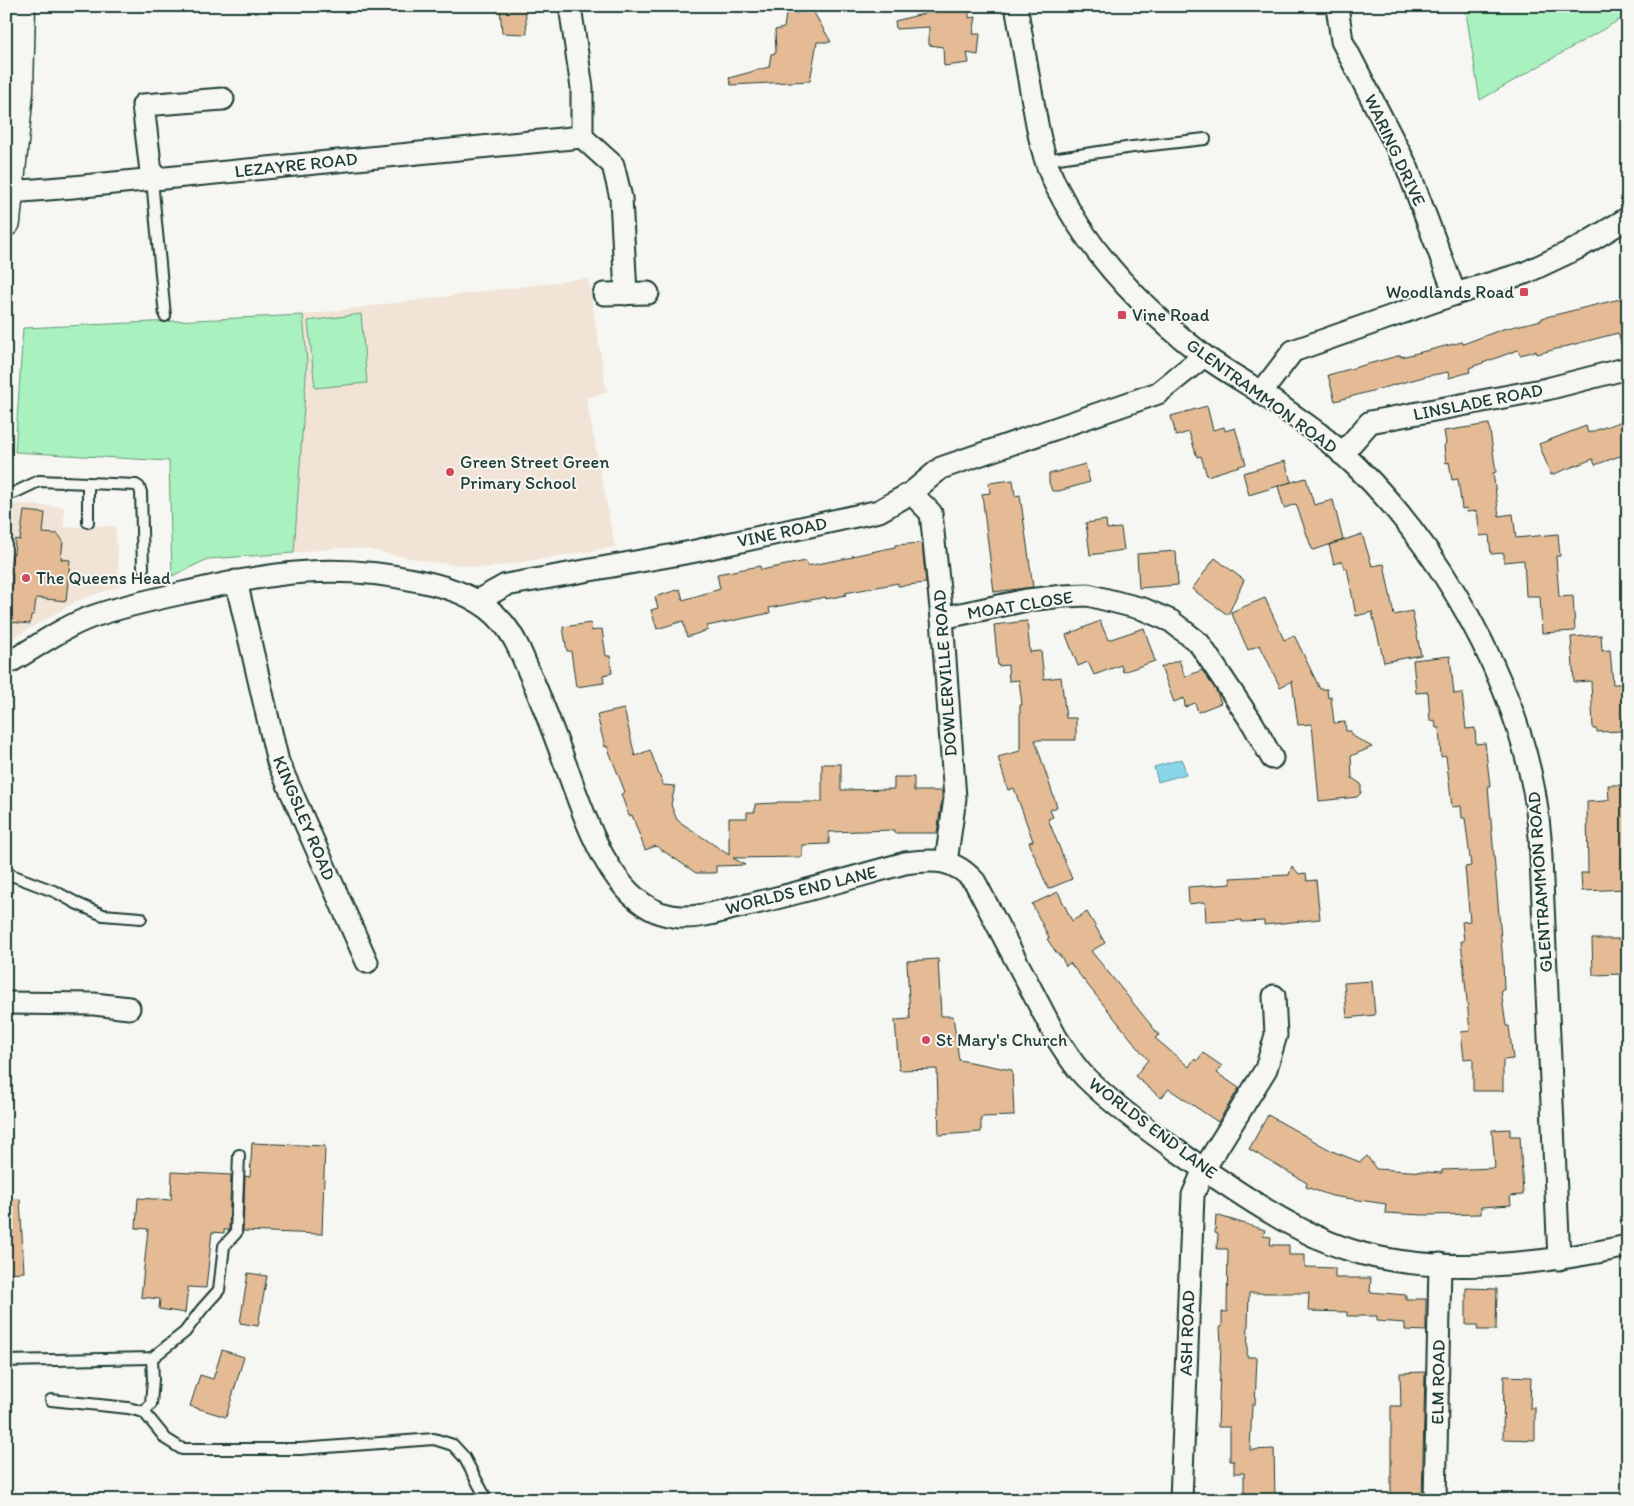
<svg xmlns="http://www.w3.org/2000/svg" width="1634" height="1506" viewBox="0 0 1634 1506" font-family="Itim,sans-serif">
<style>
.built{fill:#f1e4d6}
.green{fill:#a9f1be;stroke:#649779}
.water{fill:#88d6e8;stroke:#5e99a0}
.building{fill:#e4bb95;stroke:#1f3d34}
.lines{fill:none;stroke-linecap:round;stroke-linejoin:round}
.lane-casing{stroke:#1f3d34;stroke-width:14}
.street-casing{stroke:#1f3d34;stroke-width:25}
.primary-casing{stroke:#1f3d34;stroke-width:31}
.lane{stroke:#f6f6f2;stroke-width:10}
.street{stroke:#f6f6f2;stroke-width:21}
.primary{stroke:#f6f6f2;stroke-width:28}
.poi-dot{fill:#d1495b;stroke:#f6f6f2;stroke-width:2}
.labels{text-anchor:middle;stroke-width:4;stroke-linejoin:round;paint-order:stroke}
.street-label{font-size:18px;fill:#1f3d34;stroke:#f6f6f2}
.poi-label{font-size:18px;fill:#1f3d34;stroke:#f6f6f2;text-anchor:start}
</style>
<rect width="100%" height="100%" fill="#f6f6f2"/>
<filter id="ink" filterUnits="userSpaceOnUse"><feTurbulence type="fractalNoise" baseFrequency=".02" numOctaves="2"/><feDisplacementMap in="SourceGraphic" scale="10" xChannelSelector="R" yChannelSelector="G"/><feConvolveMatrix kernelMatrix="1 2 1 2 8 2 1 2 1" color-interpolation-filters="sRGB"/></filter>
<g filter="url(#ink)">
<g class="built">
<polygon points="588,278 607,393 586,397 615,547 486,568 430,562 366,549 336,548 294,553 307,362 303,315"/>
<polygon points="11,499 14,504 64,507 64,527 115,526 120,586 79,600 6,642 6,502"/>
</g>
<g class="green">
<polygon points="1465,6 1628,6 1628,15 1480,100"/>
<polygon points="361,314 367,383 315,388 308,321"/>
<polygon points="303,315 307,362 294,553 208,559 172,576 169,461 15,452 23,328"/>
</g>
<polygon class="water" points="1182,759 1186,774 1158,782 1154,767"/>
<g class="building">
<polygon points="500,6 525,6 527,34 502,33"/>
<polygon points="935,6 969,6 969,18 976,17 973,34 980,34 978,55 967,53 969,63 944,66 943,47 929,45 929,27 896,29 895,21 935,11"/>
<polygon points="813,11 831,42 817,42 810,81 731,85 729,78 769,67 771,54 776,53 775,30 784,28 786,14"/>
<polygon points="1628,297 1628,347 1622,347 1618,333 1537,354 1536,351 1520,355 1518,350 1469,368 1470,372 1449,378 1448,372 1427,376 1335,401 1328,375 1401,355 1401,357 1462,342 1463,344 1503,329 1542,320 1542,318"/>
<polygon points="1207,406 1213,430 1224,427 1225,431 1235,428 1246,464 1207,476 1201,456 1197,457 1189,432 1176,436 1171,416"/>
<polygon points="1628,419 1628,453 1595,465 1593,459 1551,475 1539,444 1586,426 1588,433"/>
<polygon points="1489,424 1496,472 1493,473 1499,516 1513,514 1516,538 1558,534 1560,556 1556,556 1559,597 1573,596 1575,631 1542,633 1540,596 1526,596 1524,560 1504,562 1504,553 1491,554 1489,535 1480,536 1477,511 1467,512 1466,508 1462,509 1458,479 1452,480 1449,462 1446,463 1444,446 1446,443 1444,431"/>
<polygon points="1285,461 1291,482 1249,495 1243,473"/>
<polygon points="1085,464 1090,482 1059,491 1052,491 1049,482 1049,474"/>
<polygon points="1306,478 1314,505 1333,500 1343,540 1314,550 1312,549 1296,504 1284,508 1278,486"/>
<polygon points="1013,480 1015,496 1020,495 1033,587 994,592 982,494 990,493 989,483"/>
<polygon points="24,511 45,513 43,533 58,534 63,541 61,559 70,560 66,601 36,598 34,615 31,615 30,624 9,622 13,574 9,573 12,554 14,554 15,539 20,540"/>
<polygon points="1106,520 1107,529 1121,528 1124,550 1090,555 1086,523"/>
<polygon points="1362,534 1372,566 1384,564 1394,615 1412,611 1421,655 1384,662 1372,612 1356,616 1347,568 1344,568 1342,561 1334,564 1329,545"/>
<polygon points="922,543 926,583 898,586 898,583 845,593 846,595 826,599 826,597 769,608 770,613 707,626 708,630 687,637 683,621 657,629 651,610 658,608 655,597 680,589 683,600 720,589 717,574 760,566 761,570 806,561 807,566 853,557 852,556 895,547 895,545"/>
<polygon points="1176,551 1178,585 1139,588 1137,554"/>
<polygon points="1215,558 1244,580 1228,615 1192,589"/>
<polygon points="1265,598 1284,640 1294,635 1320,689 1327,689 1328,698 1331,697 1334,723 1345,722 1346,731 1351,731 1351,735 1372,747 1351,756 1352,778 1361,784 1361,793 1357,797 1319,801 1312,724 1298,725 1292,681 1280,687 1260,645 1248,650 1231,612"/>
<polygon points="1027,621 1030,652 1041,651 1044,679 1061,677 1066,718 1076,718 1076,740 1035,740 1057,807 1050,810 1053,817 1048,819 1072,879 1048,889 1029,842 1033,841 1014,788 1008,790 998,757 1020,751 1020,705 1022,705 1019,680 1009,681 1008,665 998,666 994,625"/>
<polygon points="1100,621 1108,640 1144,628 1155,661 1123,672 1121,665 1094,675 1088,662 1078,666 1066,635"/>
<polygon points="591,623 592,631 602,629 606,656 610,656 612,673 603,675 604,683 576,687 571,651 567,651 563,627"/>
<polygon points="1601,635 1602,651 1610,650 1613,684 1621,684 1622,700 1628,699 1628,716 1623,716 1623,731 1597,732 1597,729 1593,729 1591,681 1574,682 1571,637"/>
<polygon points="1450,656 1454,694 1462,693 1466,729 1475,728 1476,744 1485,743 1490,786 1488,786 1503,962 1504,990 1501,990 1506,1026 1509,1026 1513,1059 1503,1060 1503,1091 1473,1091 1473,1058 1464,1059 1461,1032 1470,1031 1461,941 1464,941 1462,922 1470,921 1465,867 1471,866 1465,818 1462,818 1461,806 1452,807 1446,756 1441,757 1439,728 1436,728 1435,720 1430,721 1428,692 1416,693 1413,660"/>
<polygon points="1179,660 1185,677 1202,670 1216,690 1221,703 1198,712 1195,703 1185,707 1184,698 1174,702 1161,667"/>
<polygon points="624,709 635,756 650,750 663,785 675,786 671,805 677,820 729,855 729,818 747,818 747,812 755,812 755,804 777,803 777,802 822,802 822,764 841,764 841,790 894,789 894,777 914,777 914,791 942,791 942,798 937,833 894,833 894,830 829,832 829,844 802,845 802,857 733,858 745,865 716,866 716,873 696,873 656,846 645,850 632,815 629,816 621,794 625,792 607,746 605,747 597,715"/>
<polygon points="1608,785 1628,785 1628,889 1582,891 1581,873 1588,873 1587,802 1606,801 1606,800 1609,800"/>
<polygon points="1292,866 1299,874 1306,873 1307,881 1316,880 1320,919 1264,925 1264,921 1242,922 1242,920 1206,922 1205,902 1189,904 1188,887 1231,884 1230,878 1289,875"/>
<polygon points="1058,892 1072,921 1087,912 1105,943 1091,951 1159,1035 1155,1038 1189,1067 1194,1059 1197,1061 1203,1053 1222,1066 1217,1073 1239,1088 1218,1122 1169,1089 1161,1098 1135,1076 1148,1060 1070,963 1066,966 1060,955 1058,955 1047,939 1049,938 1032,904"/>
<polygon points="1592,939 1622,939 1623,974 1593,975"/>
<polygon points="938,959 941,1016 953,1016 959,1060 1012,1070 1014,1116 981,1117 981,1132 939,1135 937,1069 899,1070 895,1020 910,1019 907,961"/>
<polygon points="1372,981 1375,1015 1347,1018 1344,983"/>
<polygon points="1268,1115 1332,1151 1360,1162 1367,1156 1376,1169 1442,1173 1442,1170 1495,1168 1492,1130 1510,1129 1510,1136 1520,1136 1523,1195 1510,1196 1511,1205 1481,1207 1481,1214 1423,1215 1385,1213 1386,1204 1332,1196 1306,1187 1307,1183 1249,1149"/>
<polygon points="252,1143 325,1146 322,1234 243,1231 245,1176 250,1177"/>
<polygon points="172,1172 231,1175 229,1230 224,1230 224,1233 212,1232 206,1288 188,1287 185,1313 159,1309 160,1299 141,1297 148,1229 136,1228 138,1198 171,1200"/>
<polygon points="20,1199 24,1272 6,1273 6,1200"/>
<polygon points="1216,1215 1265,1230 1263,1236 1271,1237 1270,1245 1289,1245 1289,1255 1305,1255 1305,1267 1335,1268 1335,1278 1371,1278 1370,1292 1406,1295 1406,1299 1426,1299 1426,1331 1405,1330 1405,1323 1377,1321 1377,1316 1347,1316 1347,1312 1308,1311 1309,1293 1249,1293 1247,1357 1257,1357 1255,1405 1252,1405 1250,1450 1274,1449 1275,1500 1244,1500 1244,1473 1234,1473 1234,1461 1230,1461 1230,1427 1218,1427 1221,1344 1220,1327 1222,1327 1222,1312 1227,1312 1228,1249 1217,1249 1218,1234 1215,1233"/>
<polygon points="248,1273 267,1276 258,1326 240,1323"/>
<polygon points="1466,1288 1497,1289 1496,1330 1477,1330 1478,1325 1466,1325"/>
<polygon points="222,1350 244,1357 226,1417 190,1406 200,1375 213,1379"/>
<polygon points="1425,1372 1422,1500 1391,1500 1391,1406 1401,1406 1400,1373"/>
<polygon points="1504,1376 1531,1377 1530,1408 1535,1408 1535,1440 1503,1439"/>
</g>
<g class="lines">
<defs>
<g id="lane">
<polyline points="1045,160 1133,147 1205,139"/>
<polyline points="152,180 165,316"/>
<polyline points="88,483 88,522"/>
<polyline points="6,495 16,492 39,481 136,485 139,487 141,492 143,568"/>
<polyline points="6,873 56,892 78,904 103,915 141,918"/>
<polyline points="6,1361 152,1358 185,1332 202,1309 219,1290 224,1246 236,1233 239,1155"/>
<polyline points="51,1400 128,1408 144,1412 166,1439 182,1449 300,1449 434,1439 453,1445 464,1457 487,1500"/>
<polyline points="144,1412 151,1404 153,1379 152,1358"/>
</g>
<g id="street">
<polyline points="570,6 582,88 582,137 613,165 621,198 626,294"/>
<path d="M1016,6C1022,38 1027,70 1033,102C1038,131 1043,160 1056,186C1090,254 1144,310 1203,355C1218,366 1235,376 1251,386C1273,401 1296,417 1318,433C1419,511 1509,661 1533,786C1537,803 1538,820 1540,837L1559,1259"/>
<polyline points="1337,6 1342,41 1407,167 1455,294"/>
<polyline points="152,180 143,105 223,99"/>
<polyline points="10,192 73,187 582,137"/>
<polyline points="604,294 648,293"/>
<polyline points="1261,393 1293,351 1455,294 1525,273 1578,248 1628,218"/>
<polyline points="1342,454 1370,422 1547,389 1628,368"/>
<polyline points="911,493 931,513 942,618 955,798 946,862"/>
<polyline points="236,581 278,762 367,962"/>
<polyline points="477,601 506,585 691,552 879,511 911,493 941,468 1158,393 1204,356"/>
<polyline points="942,618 1027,600 1064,596 1088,595 1143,609 1171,621 1199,643 1253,724 1272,758"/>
<path d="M6,664C36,648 62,627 94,616C126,605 160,598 192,591C273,572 337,563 419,581C450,587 483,598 503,623C515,637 522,655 529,672C543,703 554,734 566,766C584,814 607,893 660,913C667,915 675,917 682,917C702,918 723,910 743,906C797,894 851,878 905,863C934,859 954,858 975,882L1056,1037C1065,1051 1073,1065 1085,1077C1113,1105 1153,1134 1186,1157C1234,1190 1295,1233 1350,1250C1434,1277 1543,1264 1628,1246"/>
<polyline points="6,1003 94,1004 129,1008"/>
<polyline points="1181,1500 1193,1195 1204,1169 1266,1069 1276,1035 1274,996"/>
<polyline points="1435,1500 1440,1264"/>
</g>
<polyline id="primary" points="6,222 19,92 21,6"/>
</defs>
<use href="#lane" class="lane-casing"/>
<use href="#street" class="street-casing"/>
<use href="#primary" class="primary-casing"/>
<use href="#lane" class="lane"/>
<use href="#street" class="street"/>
<use href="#primary" class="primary"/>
</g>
</g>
<g class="poi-dot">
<rect x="1519" y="287" width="10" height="10" rx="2.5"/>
<rect x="1117" y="310" width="10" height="10" rx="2.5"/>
<circle cx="450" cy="472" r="5"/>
<circle cx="26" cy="578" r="5"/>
<circle cx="926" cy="1040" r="5"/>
</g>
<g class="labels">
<g class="street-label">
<text transform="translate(1395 150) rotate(65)" y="6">WARING DRIVE</text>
<text transform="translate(296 165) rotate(-6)" y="6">LEZAYRE ROAD</text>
<text transform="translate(1262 396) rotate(36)" y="6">GLENTRAMMON ROAD</text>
<text transform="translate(1478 402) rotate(-11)" y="6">LINSLADE ROAD</text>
<text transform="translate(782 532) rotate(-12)" y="6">VINE ROAD</text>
<text transform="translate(1020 605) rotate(-9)" y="6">MOAT CLOSE</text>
<text transform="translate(945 673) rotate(-94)" y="6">DOWLERVILLE ROAD</text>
<text transform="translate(304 818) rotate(67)" y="6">KINGSLEY ROAD</text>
<text transform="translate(1540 882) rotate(-94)" y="6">GLENTRAMMON ROAD</text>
<text transform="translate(801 890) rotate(-14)" y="6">WORLDS END LANE</text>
<text transform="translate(1153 1128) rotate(37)" y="6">WORLDS END LANE</text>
<text transform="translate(1187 1333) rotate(-88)" y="6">ASH ROAD</text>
<text transform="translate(1438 1382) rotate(-89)" y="6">ELM ROAD</text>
</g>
<g class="poi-label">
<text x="1514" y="298" text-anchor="end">Woodlands Road</text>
<text x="1132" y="321">Vine Road</text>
<text x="460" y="468">Green Street Green<tspan x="460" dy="21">Primary School</tspan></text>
<text x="36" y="584">The Queens Head</text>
<text x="936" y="1046">St Mary's Church</text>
</g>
</g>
<rect width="1634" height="1506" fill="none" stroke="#f6f6f2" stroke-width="25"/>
<rect x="12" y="12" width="1609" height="1481" fill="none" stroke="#1f3d34" stroke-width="2" filter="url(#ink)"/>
</svg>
